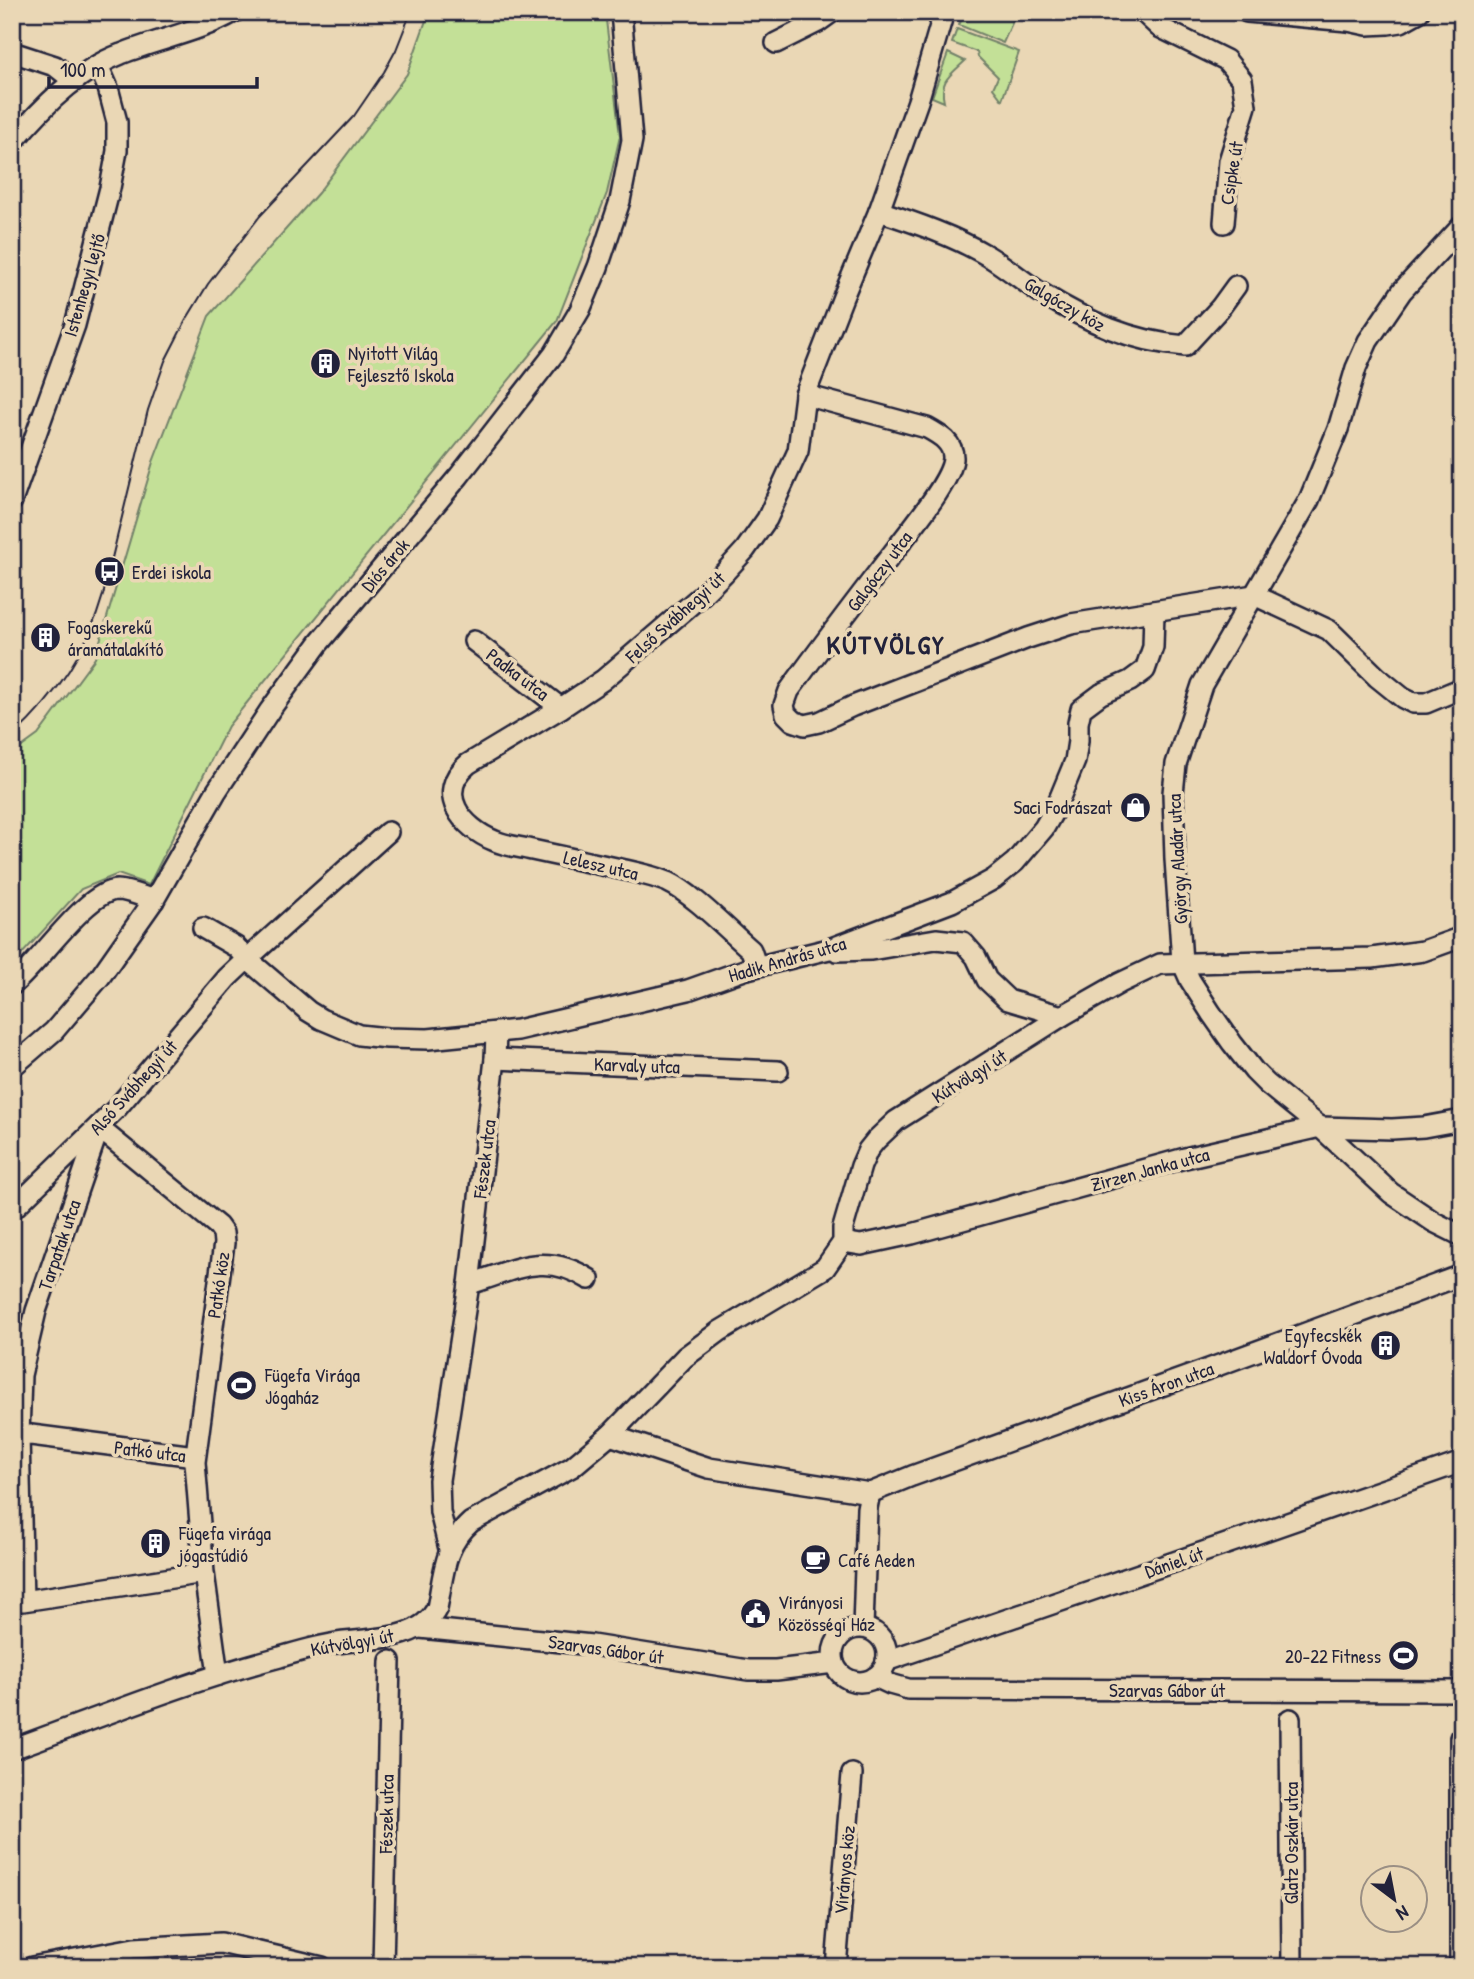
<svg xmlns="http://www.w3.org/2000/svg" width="1474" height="1979" viewBox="0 0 1474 1979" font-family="'Patrick Hand',sans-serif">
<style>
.green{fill:#c3e097;stroke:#728169;stroke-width:2}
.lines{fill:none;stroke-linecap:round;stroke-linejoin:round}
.minor-casing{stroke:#22223b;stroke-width:24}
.minor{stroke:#ead7b5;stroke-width:19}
.tram{stroke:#22223b;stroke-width:2}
.labels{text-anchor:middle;stroke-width:7;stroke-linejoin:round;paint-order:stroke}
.street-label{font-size:19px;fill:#22223b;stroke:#ead7b5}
.poi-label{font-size:19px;fill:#22223b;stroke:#ead7b5;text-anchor:start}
.district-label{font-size:26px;font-weight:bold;letter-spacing:2px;fill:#22223b;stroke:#ead7b5}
</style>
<rect width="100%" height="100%" fill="#ead7b5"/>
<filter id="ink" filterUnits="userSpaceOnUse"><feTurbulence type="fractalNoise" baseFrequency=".0143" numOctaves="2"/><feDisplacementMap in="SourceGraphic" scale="14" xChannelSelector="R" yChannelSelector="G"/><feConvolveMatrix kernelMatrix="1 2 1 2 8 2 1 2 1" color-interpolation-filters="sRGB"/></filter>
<g filter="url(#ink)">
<g class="green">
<polygon points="429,12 605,12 620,136 607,193 557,321 228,726 149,885 118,874 81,889 12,965 12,754 38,735 95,658 153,462 209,316 318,193 407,74"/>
<polygon points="965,12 1017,12 1003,43 959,25"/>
<polygon points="957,29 1019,52 1002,100 993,88 998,77 978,57 977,52 952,43"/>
<path d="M948,53L965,61C950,75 939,81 944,102L932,97Z"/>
</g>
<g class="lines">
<defs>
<g id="minor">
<polyline points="1143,12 1159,27 1226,60 1242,80 1246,106 1229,161 1224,223"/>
<polyline points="1247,12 1348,21 1367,25 1388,24 1401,22 1419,12"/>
<polyline points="776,43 818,22 832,12"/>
<polyline points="12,52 55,66 74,81"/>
<path d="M12,143C41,108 78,70 121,54C158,39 199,32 234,12"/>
<path d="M879,211C916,223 954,236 988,256C1006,267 1023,281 1041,293C1088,322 1130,341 1185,346L1220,308L1236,286"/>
<polyline points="1462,226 1402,291 1368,341 1356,368 1338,429 1309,500 1202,685 1176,764 1173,793 1175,859 1182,962 1190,980 1211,1013 1232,1043 1254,1071 1267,1084 1320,1127 1391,1193 1434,1222 1462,1236"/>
<path d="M805,395L927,428C940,435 954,443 953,459C951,481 913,526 899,545C862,593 825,641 789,691L784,705L786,714L793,721L805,725L819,722L853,706L1028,638L1071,624L1254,595L1329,630L1377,677L1403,698L1413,703H1426L1462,688"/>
<polyline points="12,501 75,325 110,188 117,151 117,122 108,88 98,65"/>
<polyline points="474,641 561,708"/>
<polyline points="203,928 236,947 247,959 388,832"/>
<polyline points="837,951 871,950 936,939 963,942 976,957 987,980 1008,1000 1062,1016"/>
<path d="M747,969L753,966L754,959L751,950C729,931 692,893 668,882C651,875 633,872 616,868C588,862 560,856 532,850C520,847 506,846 495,841C462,828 434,793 468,764L561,708L603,680L702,595L724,573L745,550L767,519L798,451L805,395L843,297L879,211L918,101L944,12"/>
<path d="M12,985C39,964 86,891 117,890C129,890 143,897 154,900"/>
<polyline points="495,1059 778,1071"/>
<polyline points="12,1067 54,1031 100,977 154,900 216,792 270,710 319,643 459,476 554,354 580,310 598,267 620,201 632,140 621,12"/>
<polyline points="12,1210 117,1108 227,978 247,959 308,1011 321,1019 359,1035 387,1038 428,1039 517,1030 688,990 747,969 829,949 952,902 994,879 1015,862 1044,828 1056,807 1075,761 1078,741 1078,723 1081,709 1101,694 1130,681 1145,670 1153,647 1154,611"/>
<polyline points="843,1242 861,1245 912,1234 1185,1158 1320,1127 1392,1129 1424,1127 1462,1120"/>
<path d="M469,1284C514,1271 543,1250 589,1279"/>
<polyline points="610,1435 709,1468 870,1493"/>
<polyline points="12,1436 31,1435 195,1456"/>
<polyline points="870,1493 912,1476 1214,1367 1462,1275"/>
<polyline points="449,1549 440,1512 439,1480 469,1284 495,1059 496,1033"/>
<polyline points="204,1573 23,1601 19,1436 21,1375 36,1311 99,1128 218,1226 223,1233 224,1243 195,1462 204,1573 218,1675"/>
<polyline points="420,1628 592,1645 748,1670 776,1670 834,1663"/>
<polyline points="863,1628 867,1508 870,1493"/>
<circle cx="860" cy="1655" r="27"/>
<polyline points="886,1661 1276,1527 1462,1462"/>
<polyline points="875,1677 890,1684 908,1689 1462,1691"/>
<polyline points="1290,1719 1292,1967"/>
<path d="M12,1749C101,1717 188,1681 280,1657C297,1652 314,1647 331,1644C365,1637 419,1644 437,1608C444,1574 443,1547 471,1522L572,1467L610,1435L685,1357L720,1331L825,1268L843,1242V1228L861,1166L868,1150L876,1140L896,1121L1062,1016L1120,983L1160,964L1372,958L1423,951L1462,937"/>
<polyline points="32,1967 134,1948 221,1943 322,1967"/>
<polyline points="383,1967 390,1661"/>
<polyline points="836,1967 852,1774"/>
<polyline points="1460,1967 1460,1738"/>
</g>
</defs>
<use href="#minor" class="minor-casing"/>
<use href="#minor" class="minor"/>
<path class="tram" d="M12,737C56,697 87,652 103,595L148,410L165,361L186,320L208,284L260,216L354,116L384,72L396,50L411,12"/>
</g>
</g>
<defs>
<symbol id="building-disc" viewBox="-11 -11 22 22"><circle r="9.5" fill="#22223b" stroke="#ead7b5"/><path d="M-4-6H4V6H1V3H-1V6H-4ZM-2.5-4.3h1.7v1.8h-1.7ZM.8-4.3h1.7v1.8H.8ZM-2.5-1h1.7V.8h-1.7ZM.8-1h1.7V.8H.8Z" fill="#fff"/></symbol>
<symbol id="bus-disc" viewBox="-11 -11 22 22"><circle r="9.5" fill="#22223b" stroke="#ead7b5"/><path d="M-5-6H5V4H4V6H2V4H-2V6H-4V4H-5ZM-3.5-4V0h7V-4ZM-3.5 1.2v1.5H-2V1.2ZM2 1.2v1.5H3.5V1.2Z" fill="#fff"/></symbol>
<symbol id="shop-disc" viewBox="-11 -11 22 22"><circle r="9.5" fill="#22223b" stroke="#ead7b5"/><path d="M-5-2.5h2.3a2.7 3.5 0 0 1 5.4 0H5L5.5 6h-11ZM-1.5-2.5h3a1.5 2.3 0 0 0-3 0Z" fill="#fff"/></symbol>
<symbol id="stadium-disc" viewBox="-11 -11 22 22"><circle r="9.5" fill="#22223b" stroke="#ead7b5"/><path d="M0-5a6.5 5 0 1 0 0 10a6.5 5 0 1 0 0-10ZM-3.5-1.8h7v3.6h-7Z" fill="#fff"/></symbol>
<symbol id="cafe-disc" viewBox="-11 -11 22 22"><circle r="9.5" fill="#22223b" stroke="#ead7b5"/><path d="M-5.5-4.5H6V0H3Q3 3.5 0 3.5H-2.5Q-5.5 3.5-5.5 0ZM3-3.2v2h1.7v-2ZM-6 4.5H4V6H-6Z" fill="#fff"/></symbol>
<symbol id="civic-disc" viewBox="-11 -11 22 22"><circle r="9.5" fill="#22223b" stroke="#ead7b5"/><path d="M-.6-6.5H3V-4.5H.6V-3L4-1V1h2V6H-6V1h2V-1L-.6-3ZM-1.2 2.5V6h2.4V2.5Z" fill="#fff"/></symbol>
</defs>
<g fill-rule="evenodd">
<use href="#building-disc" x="308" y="346" width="35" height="35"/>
<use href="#bus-disc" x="92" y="554" width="35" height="35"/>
<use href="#building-disc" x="28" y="620" width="35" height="35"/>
<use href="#shop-disc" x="1118" y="790" width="35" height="35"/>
<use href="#building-disc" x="1368" y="1328" width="35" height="35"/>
<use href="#stadium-disc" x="224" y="1368" width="35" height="35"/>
<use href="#building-disc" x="138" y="1526" width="35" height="35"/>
<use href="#cafe-disc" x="798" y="1542" width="35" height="35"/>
<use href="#civic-disc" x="738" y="1596" width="35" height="35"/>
<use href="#stadium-disc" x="1386" y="1638" width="35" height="35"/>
</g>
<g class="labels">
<g class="street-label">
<text transform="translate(1231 173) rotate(-81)" y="7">Csipke út</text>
<text transform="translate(84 285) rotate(-74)" y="7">Istenhegyi lejtő</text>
<text transform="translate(1065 304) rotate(30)" y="7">Galgóczy köz</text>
<text transform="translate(385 565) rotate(-50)" y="7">Diós árok</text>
<text transform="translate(879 571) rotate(-53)" y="7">Galgóczy utca</text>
<text transform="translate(675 617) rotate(-42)" y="7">Felső Svábhegyi út</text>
<text transform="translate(518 674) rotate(37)" y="7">Padka utca</text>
<text transform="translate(1177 859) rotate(-93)" y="7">György Aladár utca</text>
<text transform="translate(601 865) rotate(13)" y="7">Lelesz utca</text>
<text transform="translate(787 959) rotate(-16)" y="7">Hadik András utca</text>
<text transform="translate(637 1065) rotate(2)" y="7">Karvaly utca</text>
<text transform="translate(969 1076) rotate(-32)" y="7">Kútvölgyi út</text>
<text transform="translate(133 1087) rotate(-48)" y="7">Alsó Svábhegyi út</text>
<text transform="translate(484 1159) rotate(-83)" y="7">Fészek utca</text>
<text transform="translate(1150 1169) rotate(-15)" y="7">Zirzen Janka utca</text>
<text transform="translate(59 1245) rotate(-71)" y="7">Tarpatak utca</text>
<text transform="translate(218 1285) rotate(-82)" y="7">Patkó köz</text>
<text transform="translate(1166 1384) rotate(-20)" y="7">Kiss Áron utca</text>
<text transform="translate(150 1451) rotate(7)" y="7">Patkó utca</text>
<text transform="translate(1174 1562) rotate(-19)" y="7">Dániel út</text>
<text transform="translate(352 1642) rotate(-10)" y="7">Kútvölgyi út</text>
<text transform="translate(606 1649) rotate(8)" y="7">Szarvas Gábor út</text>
<text x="1167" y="1697">Szarvas Gábor út</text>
<text transform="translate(386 1814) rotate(-89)" y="7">Fészek utca</text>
<text transform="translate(1291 1843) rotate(-90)" y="7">Glatz Oszkár utca</text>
<text transform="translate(844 1870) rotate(-85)" y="7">Virányos köz</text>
</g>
<g class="poi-label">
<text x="348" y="360">Nyitott Világ<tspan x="348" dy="22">Fejlesztő Iskola</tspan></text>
<text x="132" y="579">Erdei iskola</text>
<text x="68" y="634">Fogaskerekű<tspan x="68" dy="22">áramátalakító</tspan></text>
<text x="1112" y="814" text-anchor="end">Saci Fodrászat</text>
<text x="1362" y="1342" text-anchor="end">Egyfecskék<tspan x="1362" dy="22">Waldorf Óvoda</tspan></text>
<text x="265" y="1382">Fügefa Virága<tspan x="265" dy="22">Jógaház</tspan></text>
<text x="179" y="1540">Fügefa virága<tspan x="179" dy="22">jógastúdió</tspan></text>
<text x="838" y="1567">Café Aeden</text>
<text x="778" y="1609">Virányosi<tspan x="778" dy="22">Közösségi Ház</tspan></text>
<text x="1381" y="1663" text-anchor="end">20-22 Fitness</text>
</g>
<g class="district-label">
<text x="886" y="654">KÚTVÖLGY</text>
</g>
</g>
<rect width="1474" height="1979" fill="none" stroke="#ead7b5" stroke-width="42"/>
<rect x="21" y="21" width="1432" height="1937" fill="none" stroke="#22223b" stroke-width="2.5" filter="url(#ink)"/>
<g transform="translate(1394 1899) rotate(148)"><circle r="33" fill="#ead7b5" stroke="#9a8f84" stroke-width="2"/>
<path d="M0-5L12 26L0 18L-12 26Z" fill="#22223b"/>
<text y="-10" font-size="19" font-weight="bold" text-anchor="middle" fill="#22223b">N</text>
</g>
<path d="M49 77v10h208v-10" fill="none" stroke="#22223b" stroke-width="3.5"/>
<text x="60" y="77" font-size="21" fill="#22223b" stroke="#ead7b5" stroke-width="5" paint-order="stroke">100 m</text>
</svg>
